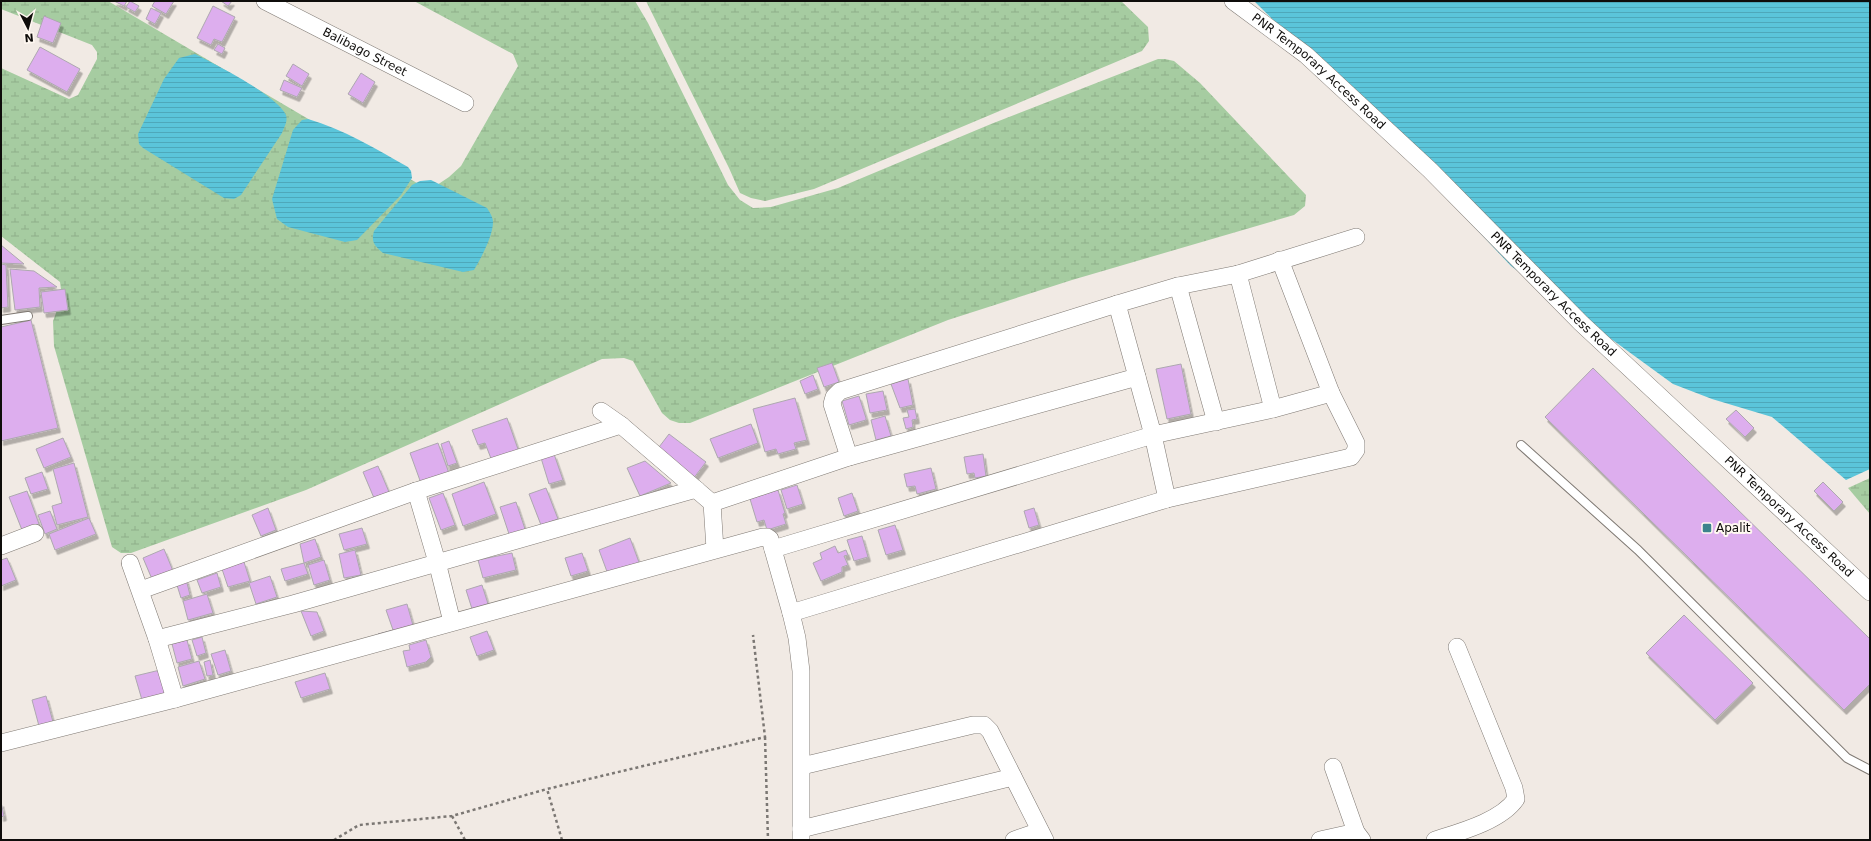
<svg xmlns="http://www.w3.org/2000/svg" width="1871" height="841" viewBox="0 0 1871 841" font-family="'DejaVu Sans',sans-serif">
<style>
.wetland{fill:url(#wetland-marsh)}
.water{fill:url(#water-rules)}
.building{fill:#ddaeee;stroke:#ada8af;filter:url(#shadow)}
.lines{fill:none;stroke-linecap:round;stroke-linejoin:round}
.service-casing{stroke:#7f7973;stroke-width:10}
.minor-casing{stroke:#7f7973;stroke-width:18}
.path{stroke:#7b7773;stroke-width:2.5;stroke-dasharray:3 3;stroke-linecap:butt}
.service{stroke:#fff;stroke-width:8}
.minor{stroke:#fff;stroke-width:17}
.poi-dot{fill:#3c838c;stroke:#fff8f1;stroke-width:1.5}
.labels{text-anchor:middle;stroke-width:4;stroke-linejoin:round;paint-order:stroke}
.street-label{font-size:12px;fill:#0f0d0b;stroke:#fff8f1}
.poi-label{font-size:12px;fill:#0f0d0b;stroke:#fff8f1;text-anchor:start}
</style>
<defs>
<pattern id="wetland-marsh" width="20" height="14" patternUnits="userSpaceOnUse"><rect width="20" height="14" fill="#a6cca1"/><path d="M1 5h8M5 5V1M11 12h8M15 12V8" fill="none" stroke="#8eae89"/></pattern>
<pattern id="water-rules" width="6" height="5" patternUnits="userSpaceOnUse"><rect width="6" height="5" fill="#5bc5da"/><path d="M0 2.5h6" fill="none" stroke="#4ea8ba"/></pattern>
<filter id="shadow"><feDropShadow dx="2.5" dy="4.5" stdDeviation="0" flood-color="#0004"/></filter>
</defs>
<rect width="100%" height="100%" fill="#f1eae4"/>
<g class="wetland">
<polygon points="1,1 108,1 422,186 434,187 449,177 461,166 518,66 513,54 414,1 635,1 648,23 728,185 740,200 753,208 771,207 838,188 991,124 1158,59 1165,59 1174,61 1200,83 1306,195 1305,206 1294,215 1072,280 948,320 690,423 679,423 670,420 662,413 633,361 624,358 602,359 306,490 131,553 121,553 112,547 54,346 53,321 62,297 60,282 1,236 1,68 69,99 78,95 97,59 97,52 92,45 1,9"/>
<polygon points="646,1 1121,1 1148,27 1149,41 1142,51 814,189 765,201 751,198 740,193 729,168"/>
<polygon points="1870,478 1870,514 1848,488"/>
</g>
<g class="water">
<polygon points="1254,1 1870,1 1870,469 1846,480 1772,417 1712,399 1673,384 1511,266 1356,101"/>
<path d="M195,54C215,64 278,96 286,115C288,122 284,127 282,133L241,195L234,199L224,198L143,148L139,144L138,134L164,79L179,58Z"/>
<path d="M308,119C343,129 376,149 408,167L411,171L412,178L401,195L357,240L345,242L288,227L277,219L272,199L293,130L302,120Z"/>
<path d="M431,180L487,208C490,213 493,217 493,222C493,236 481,258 474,270L463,272L383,253C374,245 371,242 374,231L412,185L420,181Z"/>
</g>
<g class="building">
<polygon points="114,1 127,1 124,6"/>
<polygon points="130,1 139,6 135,12 126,7"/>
<polygon points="155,1 174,1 166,14 152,6"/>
<polygon points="221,1 232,1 228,6"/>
<polygon points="213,6 235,17 222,42 214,39 211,45 197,38"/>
<polygon points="151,8 161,13 155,24 146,19"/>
<polygon points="44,16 61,23 53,43 37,37"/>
<polygon points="218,44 225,48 222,54 214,50"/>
<polygon points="40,47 80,69 67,92 27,70"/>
<polygon points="293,64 309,74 302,86 286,76"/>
<polygon points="361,73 375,82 363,103 348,94"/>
<polygon points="284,80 302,88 297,97 280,90"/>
<polygon points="1,245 24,264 1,263"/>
<polygon points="1,264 6,265 8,307 1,308"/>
<polygon points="10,269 34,271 57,287 39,288 40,307 15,310"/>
<polygon points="65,289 68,310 44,313 41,292"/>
<polygon points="31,320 58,428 1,441 1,327"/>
<polygon points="832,363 839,382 824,387 817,368"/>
<polygon points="1181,364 1191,414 1167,419 1156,369"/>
<polygon points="1593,368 1870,639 1870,684 1844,710 1545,417"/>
<polygon points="813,375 818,389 805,394 800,381"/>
<polygon points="908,379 913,405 900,408 891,384"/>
<polygon points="883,391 887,410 870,413 866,394"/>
<polygon points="859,396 866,418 866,420 849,425 842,401"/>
<polygon points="795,398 807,440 794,443 796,449 778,454 776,449 765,452 753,409"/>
<polygon points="915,409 917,419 912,420 913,427 906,429 903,418 909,417 907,410"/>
<polygon points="1736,410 1754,428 1745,437 1726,419"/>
<polygon points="885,416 891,436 876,440 871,420"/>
<polygon points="507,418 519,452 492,461 485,443 478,445 472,430"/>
<polygon points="751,424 758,443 718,458 710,439"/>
<polygon points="669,434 706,462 693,479 656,451"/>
<polygon points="63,438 71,457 44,468 36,449"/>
<polygon points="449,441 457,463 448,466 441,444"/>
<polygon points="438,443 450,476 422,486 410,453"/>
<polygon points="554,454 563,480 549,484 541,458"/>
<polygon points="983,454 986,476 975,478 974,473 967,474 964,457"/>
<polygon points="645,461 671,483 640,496 627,468"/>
<polygon points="74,463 88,517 57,525 52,506 62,503 53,469"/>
<polygon points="378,466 389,492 374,498 363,472"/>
<polygon points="931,468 936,489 917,494 915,486 907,487 904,474"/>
<polygon points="42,472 48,489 31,494 25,478"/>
<polygon points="484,482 496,514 463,526 452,494"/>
<polygon points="1823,482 1843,502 1834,511 1814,491"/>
<polygon points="797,485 803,504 787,509 781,490"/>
<polygon points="546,488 558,519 541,525 529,494"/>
<polygon points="778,490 785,513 783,514 786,524 767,530 764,520 757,522 750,499"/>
<polygon points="27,491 39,524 22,530 9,497"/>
<polygon points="443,493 455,525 441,530 429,498"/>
<polygon points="852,493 858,511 844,516 838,498"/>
<polygon points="516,502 527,535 511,540 500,507"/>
<polygon points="268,508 276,530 261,536 252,515"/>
<polygon points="1034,508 1039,525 1029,528 1024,511"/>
<polygon points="50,511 57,529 45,534 38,515"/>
<polygon points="89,518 96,534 55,550 49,534"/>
<polygon points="895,525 903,550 886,555 878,530"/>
<polygon points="362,528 367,544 344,550 339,534"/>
<polygon points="862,536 868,557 854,561 847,540"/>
<polygon points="630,538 640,565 609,577 599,550"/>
<polygon points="315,539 321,557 304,563 300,544"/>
<polygon points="835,546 838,553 846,550 848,555 844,556 848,565 842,567 842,572 821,581 813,563 822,559 820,553"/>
<polygon points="164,549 173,571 152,579 143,558"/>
<polygon points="355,550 361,575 344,578 339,554"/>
<polygon points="512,553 516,570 483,578 478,560"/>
<polygon points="582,553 588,571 571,576 565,558"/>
<polygon points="7,558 16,580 1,586 1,560"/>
<polygon points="324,560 330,580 314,585 308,565"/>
<polygon points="244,562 250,581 228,587 222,569"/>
<polygon points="304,563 308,574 285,581 281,569"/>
<polygon points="217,573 221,587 202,593 197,580"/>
<polygon points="270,576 277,597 256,604 249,583"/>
<polygon points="186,579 190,595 181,598 176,582"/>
<polygon points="482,585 489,607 473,612 466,590"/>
<polygon points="207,594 213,613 188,620 183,601"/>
<polygon points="407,604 414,629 378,634 393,630 386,610"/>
<polygon points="301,611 317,612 324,631 311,636"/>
<polygon points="1684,615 1753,683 1715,720 1646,653"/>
<polygon points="487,631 494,650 477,656 470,637"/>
<polygon points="202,637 206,653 197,656 192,640"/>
<polygon points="187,640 192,659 177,663 172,644"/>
<polygon points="426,640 431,657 426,662 407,667 403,651 410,650 409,645"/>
<polygon points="225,650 231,671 218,675 211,654"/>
<polygon points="210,660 213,675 207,676 204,662"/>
<polygon points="199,661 205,679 183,686 178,667"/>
<polygon points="160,670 166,694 142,700 135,676"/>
<polygon points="325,673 330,689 301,698 295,682"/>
<polygon points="46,696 53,722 39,726 32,700"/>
<polygon points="1,802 4,816 1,817"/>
</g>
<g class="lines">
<defs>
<g id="service">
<polyline points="1,320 28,316"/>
<polyline points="1521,445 1638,550 1847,758 1870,770"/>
</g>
<g id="minor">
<path id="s1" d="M265,1L465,103"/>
<path id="s2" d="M1233,1L1306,55L1430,170L1581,323L1870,592"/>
<polyline points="1238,274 1273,409"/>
<polyline points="1178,286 1216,422"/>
<polyline points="1117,304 1153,435 1167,499"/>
<polyline points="601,411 621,425 712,503 715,549"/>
<polyline points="849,457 832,404 834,397 840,391 1117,304 1178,286 1238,274 1356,237"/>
<polyline points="416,491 437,562 452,622"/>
<polyline points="712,503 849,457 1137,377"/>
<polyline points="1,546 35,533"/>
<polyline points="773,549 1153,435 1273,409 1331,393"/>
<polyline points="130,563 157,639 175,699"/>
<polyline points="141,590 416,491 621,425"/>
<polyline points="791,613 797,638 801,671 801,840"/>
<polyline points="157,639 293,604 696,489"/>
<polyline points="1,743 175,699 763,537 767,537 770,539 791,613 1167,499 1351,457 1356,450 1356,443 1331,393 1280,260"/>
<polyline points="802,766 973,725 984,725 990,731 1045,840"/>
<polyline points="1333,767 1356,832 1362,840"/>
<polyline points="801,829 1013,777"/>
<polyline points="1014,840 1040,831"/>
<polyline points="1320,840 1356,832"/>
<path d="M1435,840C1460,832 1501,821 1516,799L1514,788L1457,647"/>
</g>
</defs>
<use href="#service" class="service-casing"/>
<use href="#minor" class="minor-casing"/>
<g class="path">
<polyline points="765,737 768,840"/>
<polyline points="452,816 465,840"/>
<polyline points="334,840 359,825 452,816 547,789"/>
<polyline points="562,840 547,789 765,737 753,635"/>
</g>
<use href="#service" class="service"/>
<use href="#minor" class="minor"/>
</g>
<rect class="poi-dot" x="1702" y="523" width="10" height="10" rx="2"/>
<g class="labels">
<g class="street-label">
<text dy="4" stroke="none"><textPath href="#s1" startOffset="112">Balibago Street</textPath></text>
<text dy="4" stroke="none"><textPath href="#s2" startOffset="111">PNR Temporary Access Road</textPath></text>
<text dy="4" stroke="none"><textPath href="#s2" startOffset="435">PNR Temporary Access Road</textPath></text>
<text dy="4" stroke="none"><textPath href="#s2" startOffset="759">PNR Temporary Access Road</textPath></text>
</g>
<g class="poi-label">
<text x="1716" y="532">Apalit</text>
</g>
</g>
<rect width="1871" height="841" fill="none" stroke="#0f0d0b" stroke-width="4"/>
<g transform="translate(28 28) rotate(174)" stroke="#fff8f1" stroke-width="3" paint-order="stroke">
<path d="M0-3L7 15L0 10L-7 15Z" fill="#0f0d0b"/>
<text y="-6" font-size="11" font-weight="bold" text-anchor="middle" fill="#0f0d0b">N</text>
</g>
</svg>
